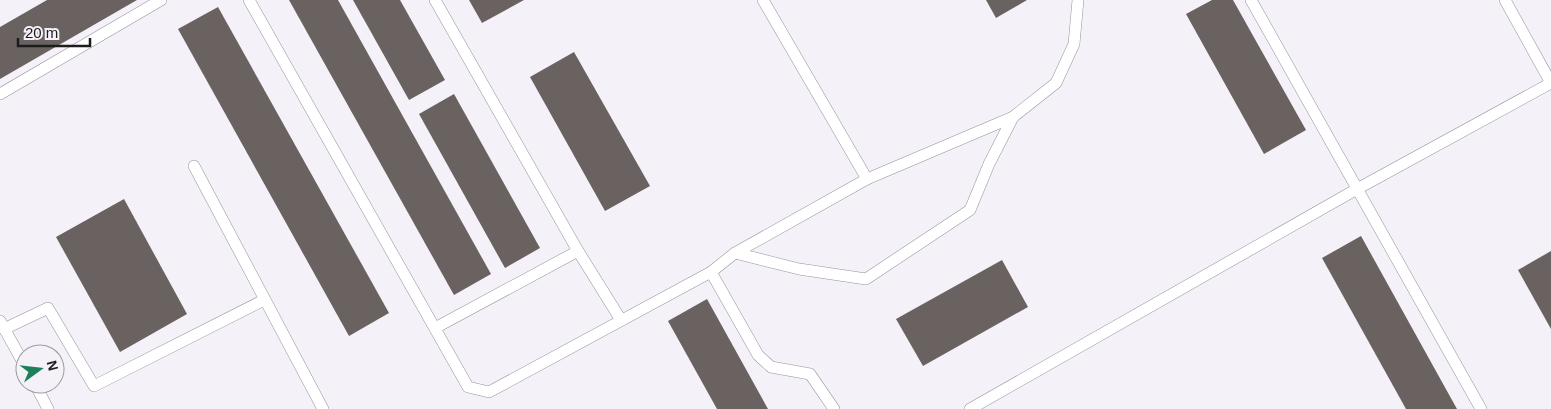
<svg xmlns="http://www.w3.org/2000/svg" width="1551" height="409" viewBox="0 0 1551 409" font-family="Helvetica,sans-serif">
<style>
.building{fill:#696260}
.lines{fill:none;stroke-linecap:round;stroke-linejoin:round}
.service-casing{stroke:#969399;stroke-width:12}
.service{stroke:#fff;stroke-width:11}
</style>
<rect width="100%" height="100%" fill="#f4f1f8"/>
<g class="building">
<polygon points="47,0 137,0 0,79 0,27"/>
<polygon points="289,0 338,0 491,274 454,295"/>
<polygon points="353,0 400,0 445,80 409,100"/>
<polygon points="469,0 524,0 482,23"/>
<polygon points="986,0 1027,0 996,18"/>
<polygon points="1212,0 1233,0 1306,130 1264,154 1186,14"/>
<polygon points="218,7 389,313 349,336 178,29"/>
<polygon points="574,52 650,186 605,211 530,77"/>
<polygon points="454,94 540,248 505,268 419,114"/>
<polygon points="124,199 187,314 120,352 56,237"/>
<polygon points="1361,236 1457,409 1406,409 1322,258"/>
<polygon points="1551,251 1551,329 1518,270"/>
<polygon points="1002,260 1028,307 923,366 896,319"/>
<polygon points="707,299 768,409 717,409 668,321"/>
</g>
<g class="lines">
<defs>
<g id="service">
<polyline points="249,0 468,387 489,392 711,272 735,253 867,179 1013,117 1056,83 1074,44 1078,0"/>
<polyline points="435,0 578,251"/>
<polyline points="763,0 867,179"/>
<polyline points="1251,0 1481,409"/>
<polyline points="0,94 161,0"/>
<polyline points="194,166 323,409"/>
<polyline points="735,253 799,269 866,279 970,210 989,164 1013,117"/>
<polyline points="711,272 758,355 771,367 810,374 834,409"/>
<polyline points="0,321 25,366"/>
<polyline points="435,328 578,251 621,320"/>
<polyline points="4,329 48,308 94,386 264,300"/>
<polyline points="35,384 48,409"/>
<polyline points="970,409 1357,189 1551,83 1505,0"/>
</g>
</defs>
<use href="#service" class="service-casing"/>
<use href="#service" class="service"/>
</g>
<g transform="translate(40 369) rotate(75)"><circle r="24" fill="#f4f1f8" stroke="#9e9ba0"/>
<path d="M0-4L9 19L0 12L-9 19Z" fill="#1c815a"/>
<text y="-8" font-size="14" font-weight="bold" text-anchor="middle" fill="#1c1b1d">N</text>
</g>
<path d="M18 38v8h72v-8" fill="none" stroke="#1c1b1d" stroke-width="2.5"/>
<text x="25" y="38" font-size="15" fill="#1c1b1d" stroke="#f4f1f8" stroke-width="4" paint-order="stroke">20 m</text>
</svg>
